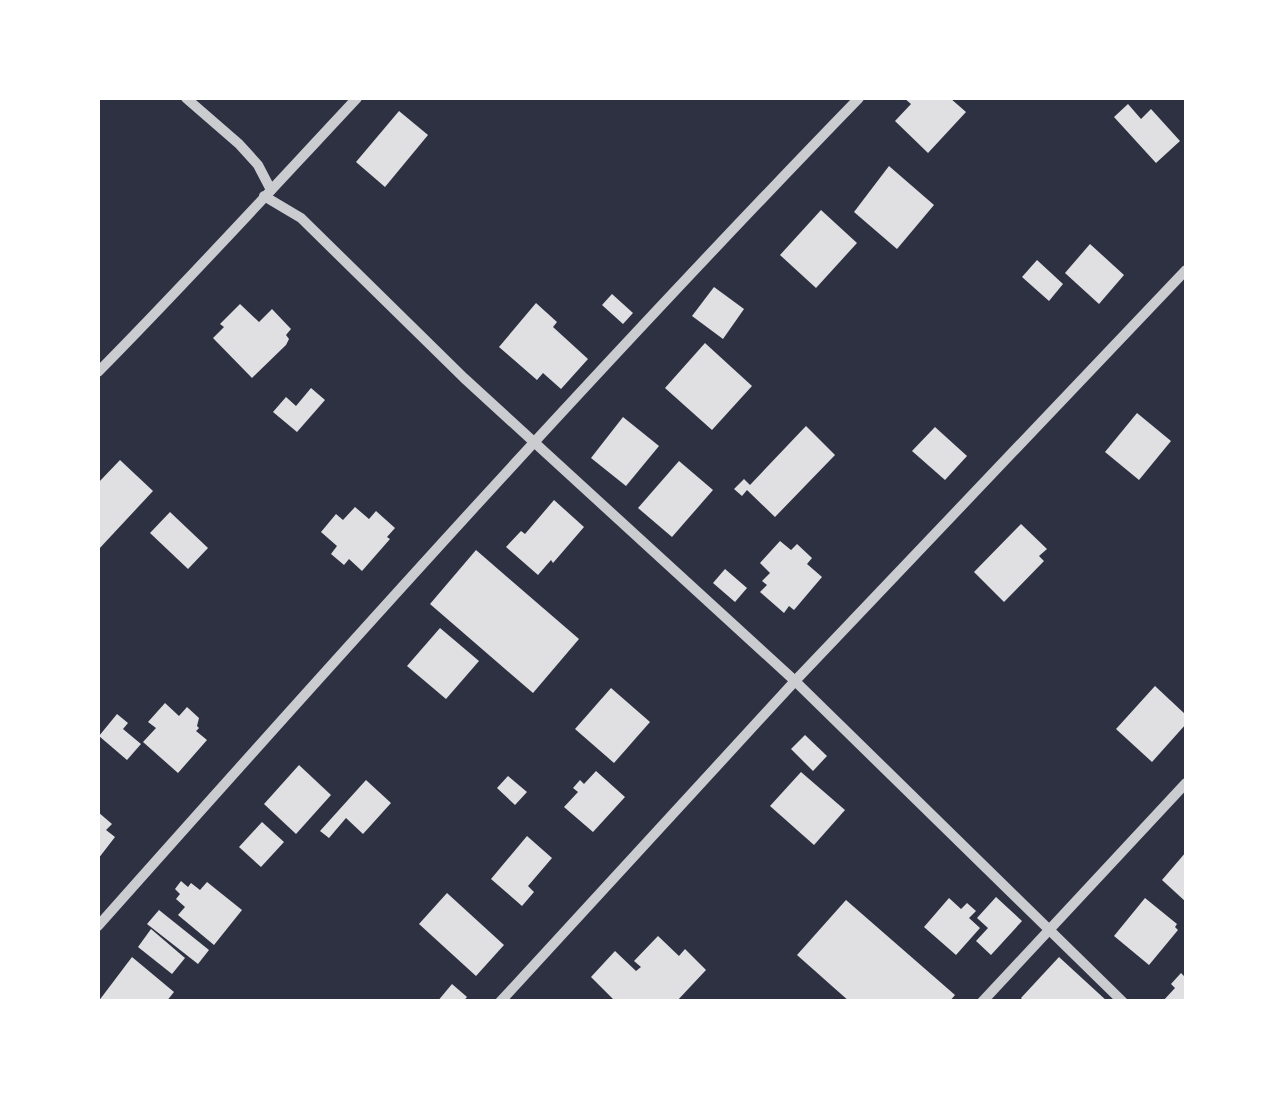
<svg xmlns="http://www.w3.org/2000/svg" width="1284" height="1099" viewBox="0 0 1284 1099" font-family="Helvetica,sans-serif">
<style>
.building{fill:#e0e0e3}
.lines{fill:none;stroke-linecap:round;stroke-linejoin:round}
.minor{stroke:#caccd0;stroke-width:10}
</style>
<rect width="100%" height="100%" fill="#2d3142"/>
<g class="building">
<polygon points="904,98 950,98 966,112 928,153 895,121 911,104"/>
<polygon points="1128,104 1141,119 1151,109 1180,141 1156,163 1114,117"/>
<polygon points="399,111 428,135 385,187 356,162"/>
<polygon points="889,166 934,205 897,249 854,212"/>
<polygon points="821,210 857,243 816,288 780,255"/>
<polygon points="1090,244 1124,275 1099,304 1065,273"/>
<polygon points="1037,260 1063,284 1049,301 1022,277"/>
<polygon points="714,287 744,309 723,339 692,316"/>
<polygon points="612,294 633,313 623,324 602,305"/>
<polygon points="536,303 557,322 553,327 588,359 561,389 543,373 537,380 499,347"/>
<polygon points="240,304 259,322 272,309 291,329 286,335 289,339 286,345 252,378 213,338 224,327 220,324"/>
<polygon points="705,343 752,386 712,430 665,388"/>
<polygon points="311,388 325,400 297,432 273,412 286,397 296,406"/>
<polygon points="1137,413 1171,441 1139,480 1105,452"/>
<polygon points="623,417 659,446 626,486 591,458"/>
<polygon points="806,426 835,455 775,517 747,490 742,496 734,489 744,479 750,485"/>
<polygon points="935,427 967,456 945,480 912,451"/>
<polygon points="120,460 153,491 98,550 98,483"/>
<polygon points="679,461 713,490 672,537 638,508"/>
<polygon points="554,500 584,527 553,563 551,560 538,575 506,547 521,531 525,534"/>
<polygon points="355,507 369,519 376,511 395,528 387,537 390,539 362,571 349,559 344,565 331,554 337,546 321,532 336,514 343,520"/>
<polygon points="170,512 208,548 188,569 150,533"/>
<polygon points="1021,524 1047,549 1039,556 1044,561 1004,602 974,572"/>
<polygon points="780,541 791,550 797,544 812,558 807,564 822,577 794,610 789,606 784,613 760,592 767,585 762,581 770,573 760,563"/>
<polygon points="476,550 579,639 533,693 430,604"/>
<polygon points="725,569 747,588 735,602 713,583"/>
<polygon points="440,628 479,661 446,699 407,666"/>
<polygon points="1155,686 1186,715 1186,724 1152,762 1116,729"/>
<polygon points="611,688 650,722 614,763 575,729"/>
<polygon points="165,703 179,716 187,707 199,718 197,726 199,728 196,731 207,740 178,773 143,742 156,728 148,722"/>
<polygon points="117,714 128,723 123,729 141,744 127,760 99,736"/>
<polygon points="805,735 827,756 813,771 791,749"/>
<polygon points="299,765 331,795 296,834 264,804"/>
<polygon points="596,771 625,797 593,832 564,807 578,792 573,788 580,780 584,784"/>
<polygon points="801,772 845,810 814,845 770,806"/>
<polygon points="508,776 527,792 515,805 497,788"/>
<polygon points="366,780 391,803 363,834 346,818 329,838 320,831"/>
<polygon points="98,812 112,824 106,830 115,837 98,859"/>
<polygon points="262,822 284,842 261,867 239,847"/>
<polygon points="527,836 552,858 528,886 534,892 522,906 491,879"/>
<polygon points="1186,852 1186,902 1162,880"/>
<polygon points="181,881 188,887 191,883 200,890 207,882 242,910 214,945 178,915 185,907 176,899 180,894 175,889"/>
<polygon points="447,893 504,945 476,976 419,924"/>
<polygon points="996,897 1022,921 991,955 976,941 988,928 977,918"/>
<polygon points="949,898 961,909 967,903 976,911 969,918 980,928 956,955 924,927"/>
<polygon points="1145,898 1177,924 1175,927 1178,930 1149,965 1114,936"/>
<polygon points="846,900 955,995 949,1002 850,1002 797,955"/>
<polygon points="159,910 209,950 198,964 147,924"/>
<polygon points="151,929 185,958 172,974 138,947"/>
<polygon points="658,936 679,956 685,949 706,970 676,1002 616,1002 591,977 615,951 636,971 641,967 634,961"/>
<polygon points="132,957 174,992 166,1002 98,1002"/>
<polygon points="1059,957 1108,1002 1024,1002 1021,998"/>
<polygon points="1181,973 1186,978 1186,1002 1162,1002 1175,988 1171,984"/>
<polygon points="452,984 467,997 463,1002 437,1002"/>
</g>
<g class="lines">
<g class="minor">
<polyline points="186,98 239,144 258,165 271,190"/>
<polyline points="264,196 301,218 464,378 795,681 1123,1002"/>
<path d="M98,372C186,283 271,190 357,98"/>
<path d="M98,926C347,646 598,367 859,98"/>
<polyline points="500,1002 795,681 1186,270"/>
<polyline points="982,1002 1186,783"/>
</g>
</g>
<rect width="1284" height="1099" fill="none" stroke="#ffffff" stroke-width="200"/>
</svg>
